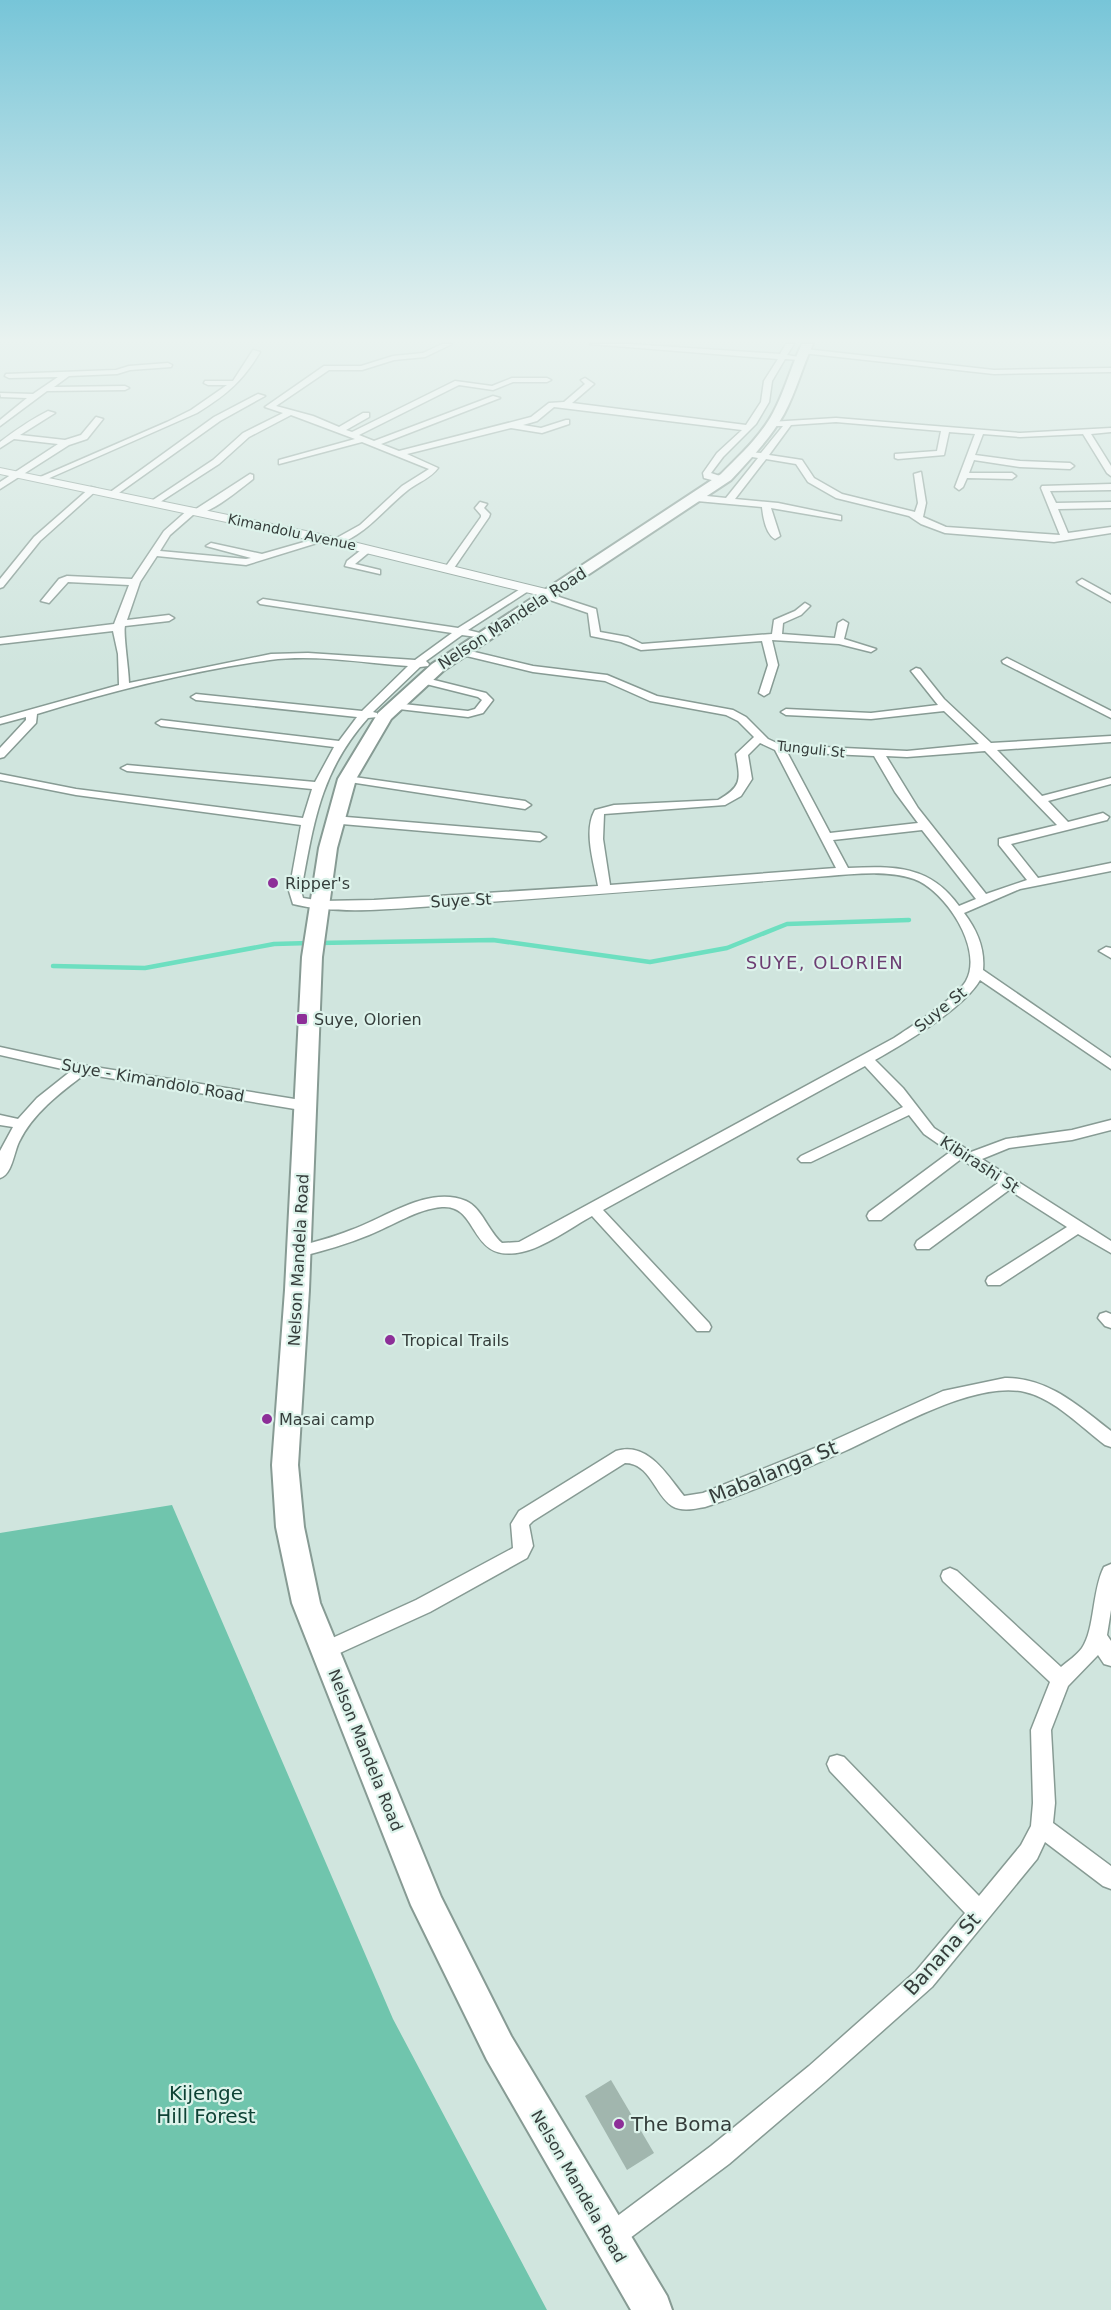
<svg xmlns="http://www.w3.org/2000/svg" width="1111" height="2310" viewBox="0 0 1111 2310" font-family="'DejaVu Sans',sans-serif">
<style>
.green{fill:#70c5ad}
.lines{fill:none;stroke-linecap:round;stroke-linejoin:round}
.stream{stroke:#6ddfc0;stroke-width:4.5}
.building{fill:#a1b6ae}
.minor-casing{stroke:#879b94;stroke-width:3}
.tertiary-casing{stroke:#879b94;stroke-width:2}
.secondary-casing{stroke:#879b94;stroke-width:4}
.minor{fill:#fff;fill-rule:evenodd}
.tertiary{fill:#fff;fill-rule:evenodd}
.secondary{fill:#fff;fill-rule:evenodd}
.poi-dot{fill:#8d2f98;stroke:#ddf3eb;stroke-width:2}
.labels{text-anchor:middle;stroke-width:4.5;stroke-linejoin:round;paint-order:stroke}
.far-street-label{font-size:14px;fill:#353d3b;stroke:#ddf3eb}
.street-label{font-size:16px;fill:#353d3b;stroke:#ddf3eb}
.poi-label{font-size:16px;fill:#353d3b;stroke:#ddf3eb;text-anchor:start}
.neighbourhood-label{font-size:18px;letter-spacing:1.5px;fill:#6c3d72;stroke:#ddf3eb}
.near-street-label{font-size:20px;fill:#353d3b;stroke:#ddf3eb}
.near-park-label{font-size:20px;fill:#0e4235;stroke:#ddf3eb}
.near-poi-label{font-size:20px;fill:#353d3b;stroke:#ddf3eb;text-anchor:start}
</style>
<rect width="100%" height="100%" fill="#d0e5de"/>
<polygon class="green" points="172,1505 393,2019 547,2310 0,2310 0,1533"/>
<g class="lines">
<g class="stream">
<polyline points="318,943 493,940 650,962 727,948 787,924 909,920"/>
<polyline points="53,966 145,968 274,944 309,943"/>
</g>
</g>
<polygon class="building" points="611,2080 654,2153 627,2170 585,2096"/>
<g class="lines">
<defs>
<g id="minor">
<path d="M442,344H452L425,357L394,360L362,370H329L276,406L313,416L339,427L363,413H369V417L346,430L352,432L455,381L492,386L512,378H547L551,380L547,382H513L493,390L459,385L359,435L374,441L493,396L500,398L381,444L399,451L531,417L549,403L564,402L585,384L581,380L585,378L594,384L572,403L746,425L761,402L764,381L778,359L590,344H629L780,354L786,344H794L787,355L804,358L800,360L785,359L772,381L769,402L756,424L723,457L711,473L726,478L727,480L723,483L704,478L703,473L717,453L742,430L554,407L537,421L523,425L541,428L566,420H569V424L542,433L511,428L407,454L438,468C431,478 417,483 408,490C384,509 366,535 336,545L331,542L333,540L360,525L402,486L429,469L362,442L279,464V460L355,439L291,415L249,437L219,464L157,504L150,502L213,460L243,433L283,413L265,407L324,366H361L393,356L423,353Z"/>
<polygon points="805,349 994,370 1111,368 1111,372 994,374 802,353"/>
<path d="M253,350L260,352C242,382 226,395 197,413L45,480L38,478L167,422L191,410L227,385H208L204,383L205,381H233Z"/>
<polygon points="168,363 172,365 171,367 130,370 117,374 69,376 54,387 125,386 129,388 125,390 47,391 0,426 0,420 27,398 1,397 0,393 33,394 58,377 9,378 5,376 6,374 116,370 129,366"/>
<polygon points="258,394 265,396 220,421 116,495 109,493 214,417"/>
<path d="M48,411L55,413L20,435L65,440L81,435L96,417L103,419L87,439L69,445L0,489V482L58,444L14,439L0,448V442C16,430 30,420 48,411Z"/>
<path d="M836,418L1020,433L1111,428V432L1091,434L1111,466V476L1107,473L1083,434L1020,437L983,434L975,455L1020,461L1070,463L1074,466L1070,469L1020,467L974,460L969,473H1012L1016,476L1012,479L967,478L963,487L959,490L955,487L975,434L949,432L944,455L898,459L895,458V454L937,451L941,431L836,422L791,425L769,455L802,460L814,478L842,494L915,512L918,503L914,474L921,472L926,503L923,517L946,527L1060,535L1041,488L1042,486L1111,484V490L1050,491L1056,503L1111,502V508L1058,509L1068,533L1111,527V533L1054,542L945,533L921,524L909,516L836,498L808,482L796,464L766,459L735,499L778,503L841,516V520L771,508L780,536L775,539C766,534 763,517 762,507L697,501L693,498L697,495L726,498L758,458L747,456V452L761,453L783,426H770V422Z"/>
<path d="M250,474L253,475V479C240,489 210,515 194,514L170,535L160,551L246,559L251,558L206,546L211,543L262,554L325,536L330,539L246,565L157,556L140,582L127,620L169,615L174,618L169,621L125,626C123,633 129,671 129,683L271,654L308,653L415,660L452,633L260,604L258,602L263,599L458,628L525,586L533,588L468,630L484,634V638L462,635L426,661L429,664L428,666L420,667L373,712L377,713V717L368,718C320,772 314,822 301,891L303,898L322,901L374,900L598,886C594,863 583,831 595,810L614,805L718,800C743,786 740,779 736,754L754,737L738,721L726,715L650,701L605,681L533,672L454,653L453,651L458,648L533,666L607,675L657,696L733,710L746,717L768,739L781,745L907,751L979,744L944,711L871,719L786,715L781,712L786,709L871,713L938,705L911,671L916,668L920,669L944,699L991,743L1111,736V742L997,750L1042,796L1111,778V784L1048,801L1068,822L1103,813L1109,817L1107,820L1011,844L1038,878L1111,863V871L1020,889L964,913C977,930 985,948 983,970L1111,1058V1069L980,980C963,1009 905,1043 875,1060L903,1088L934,1128L971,1152L1006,1139L1072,1130L1111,1120V1130L1072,1140L1009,1148L982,1159L1111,1241V1253L1078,1234L1000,1285H988L986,1281L988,1277L1067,1227L1009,1190L929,1249H917L915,1245L917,1241L998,1183L961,1159L881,1220H869L867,1216L869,1212L950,1152L924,1134L909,1115L811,1162H801L798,1159L801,1156L903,1107L865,1066L603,1210L709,1323L711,1327L709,1331H697L592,1216C572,1227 543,1248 522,1252C468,1264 480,1204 442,1207C417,1209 392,1226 369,1235C347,1244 323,1251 299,1257L293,1256L291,1252L293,1248C313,1242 332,1238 351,1230C385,1218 429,1185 466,1201C482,1208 488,1231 502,1243L519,1242L894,1038C912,1026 956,998 966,981C984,949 945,890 914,879C888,870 855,874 828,876C710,886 592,895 474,903C420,906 345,917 293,904L289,891L301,825L76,795L0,780V774L76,789L303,818L312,789L127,771L121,768L127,765L315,782L334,747L161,726L156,723L161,720L339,741L357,717L196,700L191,697L196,694L362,711L408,666C363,663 315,654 270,660C191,671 112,691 37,714L36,723L4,757L0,758V748L26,720V717L0,724V718L119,685L118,654L113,631L0,644V638L114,624L129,585L68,582L49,603L41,601L59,579L67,576L132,579L164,531L190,508L196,509ZM760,743L775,750L836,868L610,885L603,839L604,814L725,805L741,796L752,779L748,755ZM985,751L1057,825L999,839V845L1027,880L986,894L918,808L886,756L907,757ZM787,752L874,756L895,792L918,823L830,833ZM922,830L976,899L959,906C930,865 894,866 848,868L833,840Z"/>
<polygon points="91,487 98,489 40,541 3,587 0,588 0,579 34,537"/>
<polygon points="480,502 487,504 484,508 490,514 489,517 452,571 446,571 444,569 481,517 481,515 475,508"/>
<polygon points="365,547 373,549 355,564 380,570 380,574 345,566 347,561"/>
<polygon points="1082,579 1111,595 1111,602 1079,584 1077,582"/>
<polygon points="544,592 596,609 600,632 628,637 642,644 772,634 774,620 795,611 805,603 810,606 801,615 783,623 782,634 835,638 838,623 843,620 848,623 844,639 876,649 871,652 839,644 772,640 778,665 769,693 764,696 759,693 768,665 762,641 641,650 621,642 591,636 588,613 541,597 539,595"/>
<polygon points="1007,658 1111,711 1111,718 1003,663 1002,661"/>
<polygon points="422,677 486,693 493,700 483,713 468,717 390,708 389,706 394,703 468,711 475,709 482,700 478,697 418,682 418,678"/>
<polygon points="347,776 525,801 531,805 525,809 343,781 341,779"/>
<polygon points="334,816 540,833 546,837 540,841 330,823 330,817"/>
<polygon points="1106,947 1111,948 1111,958 1099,951"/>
<path d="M0,1047L82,1065L307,1101L314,1106L307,1111L85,1074C60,1093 33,1113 19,1142C14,1152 12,1175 0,1178V1151L13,1127L0,1125V1115L18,1119L37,1098L71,1071L0,1055Z"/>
<polygon points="1106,1312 1111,1314 1111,1328 1105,1326 1098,1318 1100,1314"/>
<path d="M1005,1378C1047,1377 1079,1406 1111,1431V1447L1105,1445C1081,1427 1055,1399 1025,1392C975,1380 891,1430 845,1451C800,1471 752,1492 705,1507C694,1509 682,1512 672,1506C655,1495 650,1463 625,1463L533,1521L529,1525L533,1546L527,1558L430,1612L331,1657L324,1659L317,1657L314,1651L317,1645L416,1600L513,1548L511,1524L519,1511L616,1451C648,1441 667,1475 684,1496L703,1493L830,1442L943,1391Z"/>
<path d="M1111,1564V1610L1107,1635L1111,1641V1666L1104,1664L1098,1655L1068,1686L1051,1730L1055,1803L1053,1823L1111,1866V1889L1103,1886L1045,1842L1037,1859L932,1987L825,2082L729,2164L618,2247L609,2251L600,2247L596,2238L600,2229L711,2146L809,2066L916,1971L965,1913L830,1771L827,1764L830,1757L837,1755L844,1757L979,1896L1021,1845L1031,1826L1033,1803L1031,1730L1050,1682L943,1581L941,1576L943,1571L950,1568L957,1571L1061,1667C1068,1661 1077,1655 1082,1648C1095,1629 1092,1590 1104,1567Z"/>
</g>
<polygon id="tertiary" points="0,468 325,535 550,590 552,593 546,597 325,543 0,474"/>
<path id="secondary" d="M802,344H813C802,367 796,392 784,414C770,439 750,459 731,480L444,670L391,719L356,779L337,848L322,957L309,1290L298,1465L304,1527L320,1603L441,1897L511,2036L667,2296L672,2310H631L487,2060L411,1905L292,1603L276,1527L272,1465L285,1290L302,957L319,848L338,779L378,713L432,664L721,474C740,455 760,437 773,413C785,391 791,366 802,344Z"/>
</defs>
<use href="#minor" class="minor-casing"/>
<use href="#tertiary" class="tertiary-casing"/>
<use href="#secondary" class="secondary-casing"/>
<use href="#minor" class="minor"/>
<use href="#tertiary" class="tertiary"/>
<use href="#secondary" class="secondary"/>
</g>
<linearGradient id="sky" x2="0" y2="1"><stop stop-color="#77c5d8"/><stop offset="0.51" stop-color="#eaf3f0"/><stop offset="1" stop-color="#eaf3f0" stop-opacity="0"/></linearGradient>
<rect width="1111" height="668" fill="url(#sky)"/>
<g class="poi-dot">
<circle cx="273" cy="883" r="6"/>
<rect x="296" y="1013" width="12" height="12" rx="3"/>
<circle cx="390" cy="1340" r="6"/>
<circle cx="267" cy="1419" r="6"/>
<circle cx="619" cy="2124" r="6"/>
</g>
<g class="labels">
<g class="far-street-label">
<text transform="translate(292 532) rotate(12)" y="5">Kimandolu Avenue</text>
<text transform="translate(811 749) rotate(6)" y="5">Tunguli St</text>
</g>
<g class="street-label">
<text transform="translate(512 618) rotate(-33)" y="6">Nelson Mandela Road</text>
<text transform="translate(461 900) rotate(-3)" y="6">Suye St</text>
<text transform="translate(940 1009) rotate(-39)" y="6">Suye St</text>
<text transform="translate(153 1080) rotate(10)" y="6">Suye - Kimandolo Road</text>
<text transform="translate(980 1164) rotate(33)" y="6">Kibirashi St</text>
<text transform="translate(298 1260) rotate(-87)" y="6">Nelson Mandela Road</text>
<text transform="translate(366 1750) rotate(68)" y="6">Nelson Mandela Road</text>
<text transform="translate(579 2186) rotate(60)" y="6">Nelson Mandela Road</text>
</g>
<g class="poi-label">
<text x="285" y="889">Ripper's</text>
<text x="314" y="1025">Suye, Olorien</text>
<text x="402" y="1346">Tropical Trails</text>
<text x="279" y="1425">Masai camp</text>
</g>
<g class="neighbourhood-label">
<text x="825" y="969">SUYE, OLORIEN</text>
</g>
<g class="near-street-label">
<text transform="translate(773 1472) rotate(-22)" y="7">Mabalanga St</text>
<text transform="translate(942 1954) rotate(-48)" y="7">Banana St</text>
</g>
<g class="near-park-label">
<text x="206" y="2100">Kijenge<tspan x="206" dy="23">Hill Forest</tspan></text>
</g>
<g class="near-poi-label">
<text x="631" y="2131">The Boma</text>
</g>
</g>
</svg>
